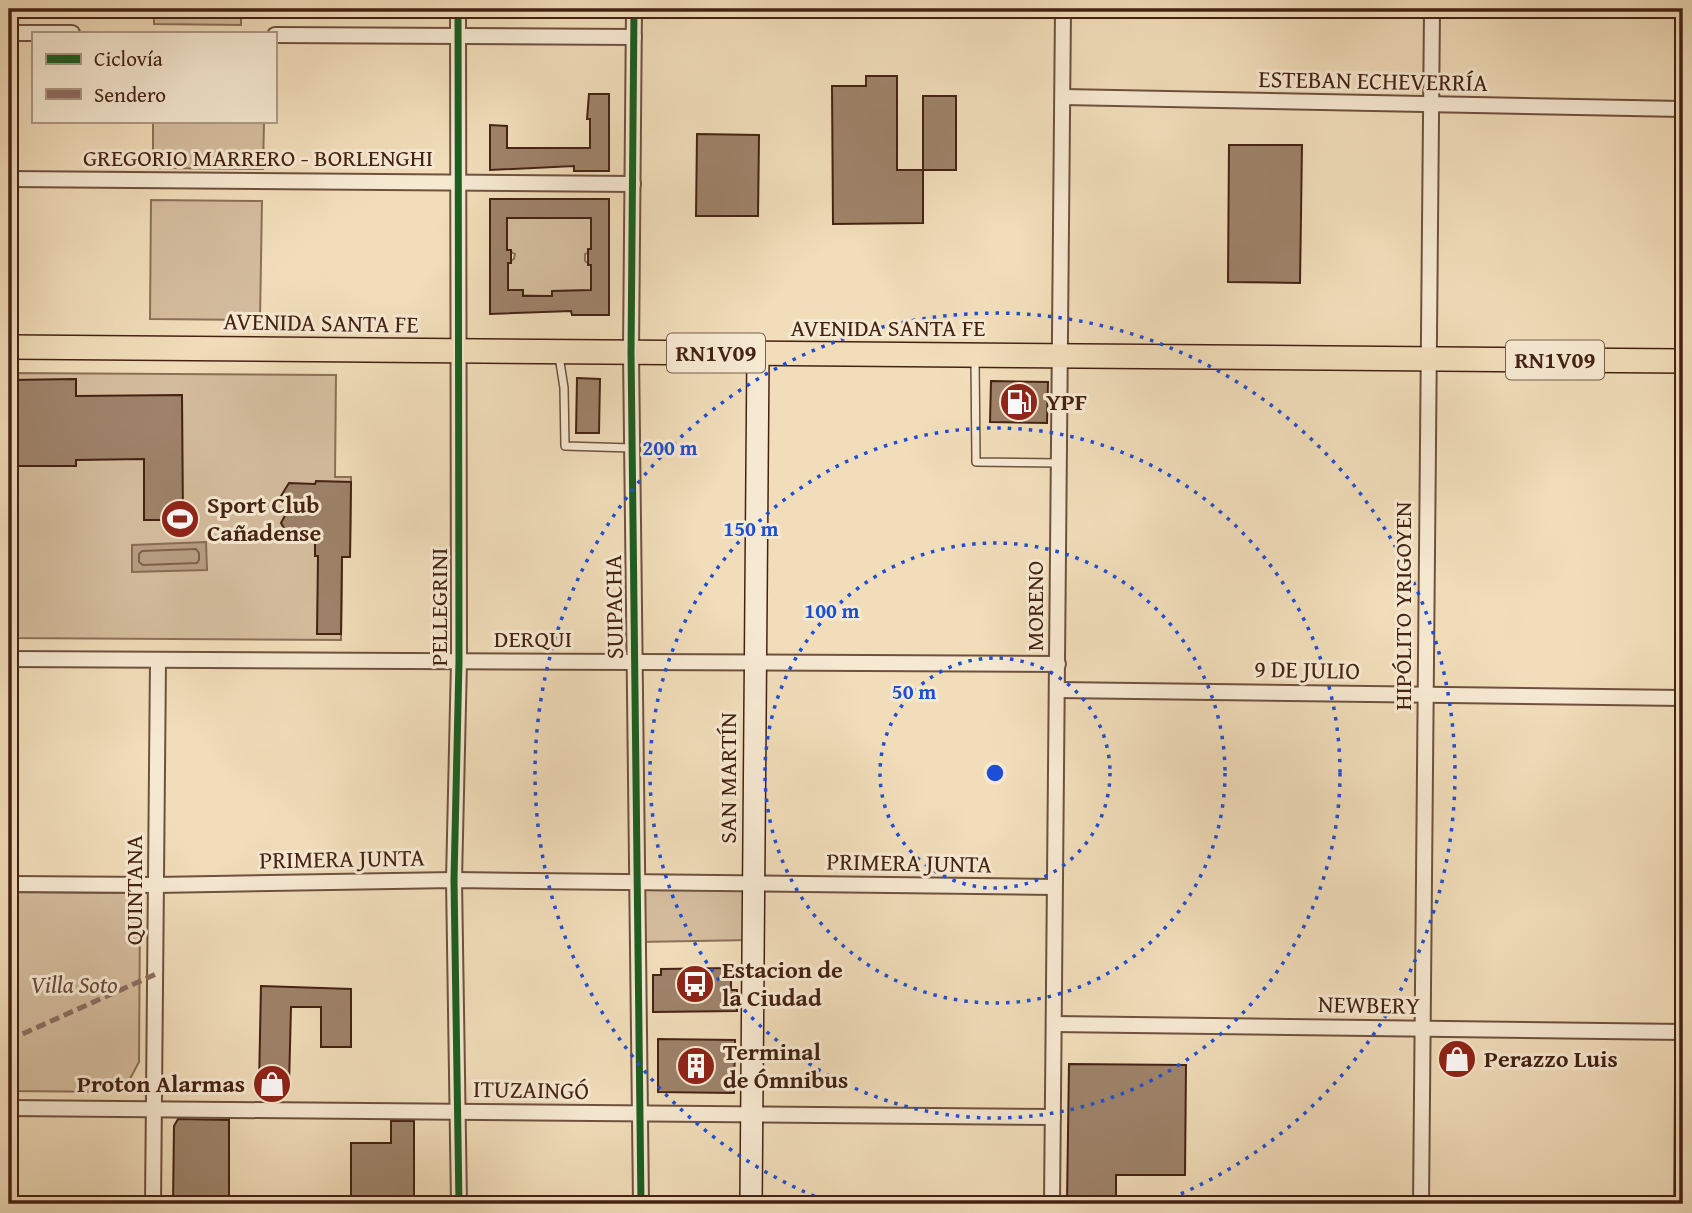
<svg xmlns="http://www.w3.org/2000/svg" width="1692" height="1213" viewBox="0 0 1692 1213" font-family="'Gentium Book Plus',serif">
<style>
.green{fill:#d4bd9e;stroke:#8c7058;stroke-width:2}
.water{fill:#b69d81;stroke:#886c55;stroke-width:2}
.lines{fill:none;stroke-linecap:round;stroke-linejoin:round}
.shore{stroke:#7d604a;stroke-width:2}
.building{fill:#9e836a;stroke:#442213;stroke-width:2;fill-rule:evenodd}
.lane-casing{stroke:#6f513d;stroke-width:10}
.street-casing{stroke:#6f513d;stroke-width:18}
.secondary-casing{stroke:#442213;stroke-width:24}
.primary-casing{stroke:#442213;stroke-width:26}
.lane{stroke:#f6e9d2;stroke-width:7}
.street{stroke:#f6e9d2;stroke-width:14}
.secondary{stroke:#f6e9d2;stroke-width:21}
.primary{stroke:#f1ddba;stroke-width:23}
.quiet{stroke:#8d6e63;stroke-width:5;stroke-dasharray:10 5;stroke-linecap:butt}
.cycleway-casing{stroke:#f6e9d2;stroke-width:11}
.cycleway{stroke:#1b5e20;stroke-width:7}
.ring{fill:none;stroke:#1d4ed8;stroke-width:3.5;stroke-dasharray:3.5 7}
.labels{text-anchor:middle;stroke-width:6;stroke-linejoin:round;paint-order:stroke}
.shield{fill:#f6e9d2;stroke:#795e4c;stroke-width:2}
.shield-label{font-size:23px;font-weight:bold;fill:#442213}
.street-label{font-size:24px;fill:#442213;stroke:#f6e9d2}
.poi-label{font-size:24px;font-weight:bold;fill:#442213;stroke:#f6e9d2;text-anchor:start}
.park-label{font-size:24px;font-style:italic;fill:#684936;stroke:#f6e9d2}
.centre{fill:#1d4ed8;stroke:#f6e9d2;stroke-width:3.5}
.ring-label{font-size:21px;text-anchor:middle;font-weight:bold;fill:#1d4ed8;stroke:#f6e9d2;stroke-width:6;stroke-linejoin:round;paint-order:stroke}
</style>
<rect width="100%" height="100%" fill="#f1ddba"/>
<filter id="stains"><feTurbulence type="fractalNoise" baseFrequency=".00286" numOctaves="4"/><feColorMatrix values="0 0 0 0 .2 0 0 0 0 .09 0 0 0 0 .02 0 0 0 .5 -.17"/></filter>
<radialGradient id="worn" r=".72"><stop offset=".6" stop-color="#630" stop-opacity="0"/><stop offset="1" stop-color="#630" stop-opacity=".3"/></radialGradient>
<g class="green">
<polygon points="154,9 241,9 241,25 154,24"/>
<polygon points="153,121 264,121 263,169 153,168"/>
<polygon points="151,200 262,201 260,320 150,319"/>
<polygon points="507,218 591,218 591,249 588,249 588,253 585,254 585,261 591,265 591,294 558,295 558,291 553,291 552,296 508,295 508,263 514,259 515,254 507,250"/>
<polygon points="9,373 336,375 335,477 351,477 350,557 342,557 341,640 9,638"/>
<polygon points="636,882 753,884 753,940 637,942"/>
<polygon points="9,892 126,893 140,908 139,1062 123,1092 9,1091"/>
</g>
<polygon class="water" points="206,542 207,570 132,572 132,545"/>
<g class="lines">
<polygon class="shore" points="196,549 199,553 199,560 197,563 143,565 139,562 139,554 142,551"/>
</g>
<g class="building">
<polygon points="866,76 897,76 897,170 923,170 923,223 833,224 832,86 866,86"/>
<polygon points="589,94 609,94 609,171 574,171 574,166 490,170 490,125 507,126 507,148 590,148 590,119 587,119"/>
<rect x="923" y="96" width="33" height="74"/>
<polygon points="697,134 759,135 758,216 696,216"/>
<polygon points="1229,145 1302,145 1300,283 1228,282"/>
<path d="M490,199H609V315H572L571,311L490,314ZM507,218H591V249H588V265H591V290L552,291V296H523V290H508V263H511V250H507Z"/>
<polygon points="577,378 600,379 599,433 576,433"/>
<polygon points="76,379 76,396 182,395 183,520 144,520 144,459 76,460 76,466 9,466 9,380"/>
<polygon points="991,381 1048,382 1047,423 990,422"/>
<polygon points="316,481 351,482 350,557 342,557 341,634 317,634 318,556 315,556 315,536 288,535 281,523 288,510 281,496 289,483 315,484"/>
<polygon points="731,968 731,990 737,990 737,1011 653,1012 653,975 661,975 661,969"/>
<polygon points="261,986 351,989 351,1047 321,1047 321,1007 291,1007 289,1085 259,1085"/>
<polygon points="658,1039 735,1040 734,1093 658,1092"/>
<polygon points="1069,1064 1186,1065 1185,1175 1116,1175 1116,1203 1067,1203"/>
<polygon points="178,1119 229,1120 229,1204 173,1204 174,1126"/>
<polygon points="391,1121 414,1121 414,1204 351,1204 351,1143 391,1143"/>
</g>
<g class="lines">
<defs>
<g id="lane">
<polyline points="559,356 564,388 565,446 632,448"/>
<polyline points="975,359 976,462 1059,463"/>
</g>
<g id="street">
<polyline points="458,9 459,661 454,880 459,1204"/>
<polyline points="634,9 631,352 641,1204"/>
<polyline points="9,33 72,33"/>
<polyline points="275,35 634,37"/>
<polyline points="1063,97 1683,109"/>
<polyline points="9,179 633,184"/>
<polyline points="9,659 1058,664"/>
<polyline points="1057,690 1683,698"/>
<polyline points="9,884 156,885 454,880 1053,887"/>
<polyline points="1054,1024 1683,1032"/>
<polyline points="9,1108 1053,1117"/>
<polyline points="153,1204 158,660"/>
<polyline points="1052,1204 1063,9"/>
<polyline points="1421,1204 1432,9"/>
<polyline points="1682,1204 1683,1083"/>
</g>
<polyline id="secondary" points="751,1204 758,353"/>
<polyline id="primary" points="9,347 1683,361"/>
</defs>
<use href="#lane" class="lane-casing"/>
<use href="#street" class="street-casing"/>
<use href="#secondary" class="secondary-casing"/>
<use href="#primary" class="primary-casing"/>
<use href="#lane" class="lane"/>
<use href="#street" class="street"/>
<use href="#secondary" class="secondary"/>
<use href="#primary" class="primary"/>
<polyline class="quiet" points="9,1040 156,974"/>
<defs>
<g id="cycleway">
<polyline points="458,9 459,661 454,880 459,1204"/>
<polyline points="634,9 631,352 641,1204"/>
</g>
</defs>
<use href="#cycleway" class="cycleway-casing"/>
<use href="#cycleway" class="cycleway"/>
</g>
<g class="ring">
<circle cx="995" cy="773" r="115"/>
<circle cx="995" cy="773" r="230"/>
<circle cx="995" cy="773" r="345"/>
<path d="M834 1204A460 460 0 1 1 1156 1204"/>
</g>
<defs>
<symbol id="fuel-disc" viewBox="-11 -11 22 22"><circle r="9.5" fill="#8f2418" stroke="#f6e9d2"/><path d="M-5.5-6h7V0h2V4h1.3V-2.5L3-4.5l.8-.8L6-3V5H2.5V1h-1V6h-7ZM-4.2-4.7v3.2H.2V-4.7Z" fill="#fff"/></symbol>
<symbol id="stadium-disc" viewBox="-11 -11 22 22"><circle r="9.5" fill="#8f2418" stroke="#f6e9d2"/><path d="M0-5a6.5 5 0 1 0 0 10a6.5 5 0 1 0 0-10ZM-3.5-1.8h7v3.6h-7Z" fill="#fff"/></symbol>
<symbol id="bus-disc" viewBox="-11 -11 22 22"><circle r="9.5" fill="#8f2418" stroke="#f6e9d2"/><path d="M-5-6H5V4H4V6H2V4H-2V6H-4V4H-5ZM-3.5-4V0h7V-4ZM-3.5 1.2v1.5H-2V1.2ZM2 1.2v1.5H3.5V1.2Z" fill="#fff"/></symbol>
<symbol id="shop-disc" viewBox="-11 -11 22 22"><circle r="9.5" fill="#8f2418" stroke="#f6e9d2"/><path d="M-5-2.5h2.3a2.7 3.5 0 0 1 5.4 0H5L5.5 6h-11ZM-1.5-2.5h3a1.5 2.3 0 0 0-3 0Z" fill="#fff"/></symbol>
<symbol id="building-disc" viewBox="-11 -11 22 22"><circle r="9.5" fill="#8f2418" stroke="#f6e9d2"/><path d="M-4-6H4V6H1V3H-1V6H-4ZM-2.5-4.3h1.7v1.8h-1.7ZM.8-4.3h1.7v1.8H.8ZM-2.5-1h1.7V.8h-1.7ZM.8-1h1.7V.8H.8Z" fill="#fff"/></symbol>
</defs>
<g fill-rule="evenodd">
<use href="#fuel-disc" x="997" y="380" width="44" height="44"/>
<use href="#stadium-disc" x="158" y="497" width="44" height="44"/>
<use href="#bus-disc" x="673" y="962" width="44" height="44"/>
<use href="#shop-disc" x="1435" y="1037" width="44" height="44"/>
<use href="#building-disc" x="674" y="1044" width="44" height="44"/>
<use href="#shop-disc" x="250" y="1062" width="44" height="44"/>
</g>
<g class="labels">
<g class="shield">
<rect x="667" y="333.5" width="98" height="39" rx="5"/>
<rect x="1506" y="340.5" width="98" height="39" rx="5"/>
</g>
<g class="shield-label">
<text x="716" y="361">RN1V09</text>
<text x="1555" y="368">RN1V09</text>
</g>
<g class="street-label">
<text transform="translate(1373 81) rotate(1)" y="8">ESTEBAN ECHEVERRÍA</text>
<text x="258" y="166">GREGORIO MARRERO - BORLENGHI</text>
<text transform="translate(321 323) rotate(1)" y="8">AVENIDA SANTA FE</text>
<text x="888" y="336">AVENIDA SANTA FE</text>
<text transform="translate(1035 606) rotate(-90)" y="8">MORENO</text>
<text transform="translate(1403 606) rotate(-90)" y="8">HIPÓLITO YRIGOYEN</text>
<text transform="translate(439 607) rotate(-90)" y="8">PELLEGRINI</text>
<text transform="translate(614 607) rotate(-91)" y="8">SUIPACHA</text>
<text x="533" y="647">DERQUI</text>
<text transform="translate(1307 670) rotate(1)" y="8">9 DE JULIO</text>
<text transform="translate(728 778) rotate(-90)" y="8">SAN MARTÍN</text>
<text transform="translate(342 859) rotate(-1)" y="8">PRIMERA JUNTA</text>
<text transform="translate(909 863) rotate(1)" y="8">PRIMERA JUNTA</text>
<text transform="translate(134 890) rotate(-90)" y="8">QUINTANA</text>
<text transform="translate(1369 1005) rotate(1)" y="8">NEWBERY</text>
<text transform="translate(531 1090) rotate(1)" y="8">ITUZAINGÓ</text>
</g>
<g class="poi-label">
<text x="1046" y="410">YPF</text>
<text x="207" y="513">Sport Club<tspan x="207" dy="28">Cañadense</tspan></text>
<text x="722" y="978">Estacion de<tspan x="722" dy="28">la Ciudad</tspan></text>
<text x="723" y="1060">Terminal<tspan x="723" dy="28">de Ómnibus</tspan></text>
<text x="1484" y="1067">Perazzo Luis</text>
<text x="245" y="1092" text-anchor="end">Proton Alarmas</text>
</g>
<g class="park-label">
<text x="74" y="993">Villa Soto</text>
</g>
</g>
<circle cx="995" cy="773" r="10" class="centre"/>
<g class="ring-label">
<text x="670" y="455">200 m</text>
<text x="751" y="536">150 m</text>
<text x="832" y="618">100 m</text>
<text x="914" y="699">50 m</text>
</g>
<rect width="1692" height="1213" fill="none" stroke="#f1ddba" stroke-width="35"/>
<rect x="10" y="10" width="1671" height="1192" fill="none" stroke="#442213" stroke-width="3.5"/>
<rect x="18" y="18" width="1657" height="1178" fill="none" stroke="#442213" stroke-width="2"/>
<rect x="32" y="32" width="245" height="91" fill="#f6e9d2" stroke="#af9986" stroke-width="2"/>
<rect x="46" y="54" width="35" height="10" fill="#1b5e20" stroke="#af9986" stroke-width="2"/>
<text x="94" y="66" font-size="21" fill="#442213">Ciclovía</text>
<rect x="46" y="89" width="35" height="10" fill="#8d6e63" stroke="#af9986" stroke-width="2"/>
<text x="94" y="102" font-size="21" fill="#442213">Sendero</text>
<rect width="100%" height="100%" filter="url(#stains)"/>
<rect width="100%" height="100%" fill="url(#worn)"/>
</svg>
